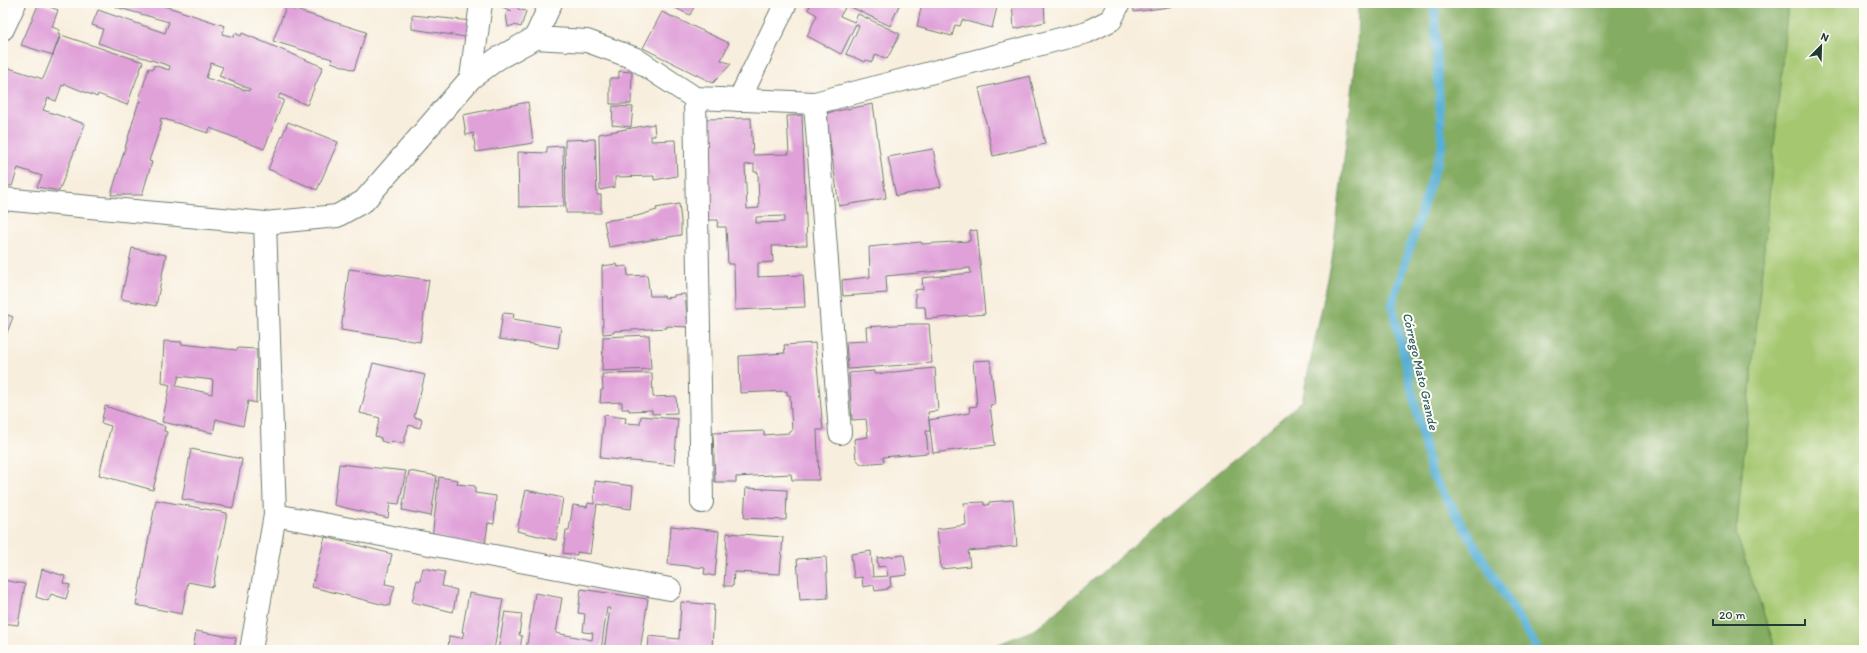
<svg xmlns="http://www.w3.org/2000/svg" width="1867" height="653" viewBox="0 0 1867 653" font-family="Itim,sans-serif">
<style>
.green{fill:#a5c770;stroke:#628252}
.forest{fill:#84ac62;stroke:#52744b}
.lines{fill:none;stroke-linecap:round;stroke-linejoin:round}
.stream{stroke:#57afd4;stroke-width:9}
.building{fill:#e0a1d9;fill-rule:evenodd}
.minor-casing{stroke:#6b7b6f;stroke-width:24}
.tertiary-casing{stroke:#6b7b6f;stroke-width:24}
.minor{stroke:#fff;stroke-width:22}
.tertiary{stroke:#fff;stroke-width:22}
.labels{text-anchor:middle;stroke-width:4;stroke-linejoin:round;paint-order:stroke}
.water-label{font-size:13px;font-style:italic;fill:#305f64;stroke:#fdfcf7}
</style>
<rect width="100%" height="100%" fill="#fdfcf7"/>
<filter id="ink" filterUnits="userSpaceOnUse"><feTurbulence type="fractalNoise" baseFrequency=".025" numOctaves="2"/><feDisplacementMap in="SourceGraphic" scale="8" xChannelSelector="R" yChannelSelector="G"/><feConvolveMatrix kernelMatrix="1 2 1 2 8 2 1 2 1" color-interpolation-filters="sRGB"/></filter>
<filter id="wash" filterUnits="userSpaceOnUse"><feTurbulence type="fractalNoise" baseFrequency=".012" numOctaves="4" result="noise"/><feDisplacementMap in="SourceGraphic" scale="16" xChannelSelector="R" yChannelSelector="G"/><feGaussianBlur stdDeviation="0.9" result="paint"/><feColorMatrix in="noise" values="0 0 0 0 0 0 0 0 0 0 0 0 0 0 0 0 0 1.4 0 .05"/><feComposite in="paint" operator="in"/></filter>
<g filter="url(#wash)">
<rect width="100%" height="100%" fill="#f8eedd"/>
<polygon class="green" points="1788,3 1864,3 1864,650 1776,650 1736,534"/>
<polygon class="forest" points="1358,3 1788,3 1736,534 1776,650 984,650 1036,629 1302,401 1332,260 1357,51"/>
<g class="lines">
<polyline class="stream" points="1434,3 1442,147 1392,304 1431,473 1538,650"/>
</g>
<g id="blocks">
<g class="building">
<polygon points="39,3 58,10 52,27 60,30 58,34 60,34 53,55 21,45"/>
<path d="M117,3H153L174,9L225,26L222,34L234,37L235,33L241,36L242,33L323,67L307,105L280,94L278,98L284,100L264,149L210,128L208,133L161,118L160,121L162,122L149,161L152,162L142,195H111L139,101L142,102L139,99L149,68L153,69L154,65L169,70L170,66L98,43L103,29L92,25L98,10L165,33L169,22L116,7ZM211,63L223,67L219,76L250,89L249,91L206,78Z"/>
<polygon points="501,3 517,3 518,9 526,11 521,27 514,25 508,27 506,14 508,11 512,11 500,6"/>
<polygon points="673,3 696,3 690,15 671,6"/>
<polygon points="811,3 835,3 845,8 840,16 854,22 858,14 900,34 887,59 876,54 872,62 866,60 865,62 846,54 859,26 856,24 841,54 807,36 817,15 808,10"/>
<polygon points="848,3 900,3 890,26 847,5"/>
<polygon points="922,3 998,3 992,28 962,20 960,26 955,25 952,36 917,27"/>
<polygon points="1012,3 1044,3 1045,22 1014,29"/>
<polygon points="1133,3 1189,3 1189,4 1134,12"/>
<polygon points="286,7 366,32 354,70 331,62 332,59 273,41"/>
<polygon points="662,12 729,43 721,60 731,64 713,83 643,48"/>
<polygon points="412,15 472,21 472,38 412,29"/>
<polygon points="61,35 143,62 127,105 98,94 97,97 65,84 64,86 62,85 56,101 48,98 43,110 85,124 59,191 37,187 42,176 18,168 12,186 3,185 3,80 9,68 43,79"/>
<polygon points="619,71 632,72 631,104 610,104 610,78 619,78"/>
<polygon points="1030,76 1045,144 993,156 979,88"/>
<polygon points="528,102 533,143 476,152 473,133 466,135 463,115"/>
<polygon points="873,104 886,198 839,206 826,113"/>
<polygon points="613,106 633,107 631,127 612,125"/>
<path d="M802,115L807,245L772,246L773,262L758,263V277L803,275L805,307L735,310L734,264H728L726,227H717L718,220H707L705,119L751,118L753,155L789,154L787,116ZM754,164V172H758L759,208L747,209L745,165ZM784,216V222L756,223V217Z"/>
<polygon points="288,122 338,142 317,190 268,169"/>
<polygon points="654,124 655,136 651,136 651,141 675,140 677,176 654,180 654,176 615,177 615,187 600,190 599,134"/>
<polygon points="595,139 597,195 601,195 601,213 566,213 565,140"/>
<polygon points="563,146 564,206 519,207 518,152 547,153 547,147"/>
<polygon points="933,149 941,187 896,196 888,157"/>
<polygon points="679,204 681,221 681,235 609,247 604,221 637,216 657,210 656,208"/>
<polygon points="977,230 985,314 926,319 925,307 916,307 915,290 923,289 922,278 971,273 970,268 886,276 887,293 843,296 842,280 870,277 869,247 921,242 922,244 970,241 970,231"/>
<polygon points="132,248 166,255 156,306 121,299"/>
<polygon points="617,264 618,267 627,266 628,276 647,275 650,296 664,296 665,298 674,297 674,295 685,294 688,327 667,326 667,328 614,331 614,333 603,334 602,266"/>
<polygon points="349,269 429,280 420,342 341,330"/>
<polygon points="3,313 13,317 3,343"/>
<polygon points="503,313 514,314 513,319 561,327 558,348 499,339"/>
<polygon points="909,324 929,324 932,363 848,369 846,342 867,341 866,327"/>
<polygon points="649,335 651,369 602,371 603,337"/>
<path d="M164,341L182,342L181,344L237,350L238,348L257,349L256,403L248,401L243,426L216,419L213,433L162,422L170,385L162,383ZM179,376L213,380L212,394L176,386Z"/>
<polygon points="815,343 823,430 817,430 819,480 792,480 791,474 736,477 736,482 715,482 713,433 764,431 764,435 789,433 789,431 792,431 790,395 787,395 787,391 740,393 739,356 785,353 784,345"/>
<polygon points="990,360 995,404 990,405 995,445 933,453 929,420 970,413 969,407 977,406 973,361"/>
<polygon points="373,363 425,375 414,417 422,419 420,428 409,425 403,444 391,441 391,444 381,441 381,438 375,436 380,418 360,413"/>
<polygon points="935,368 938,411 928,412 930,431 926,431 928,453 883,457 884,462 861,464 856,459 854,439 868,437 866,419 852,420 849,373 874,371 874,374"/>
<polygon points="652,373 653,397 676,396 677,413 652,414 652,410 629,411 629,409 622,409 622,402 600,403 601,390 603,390 602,374"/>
<polygon points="105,406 162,425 165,427 164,431 167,432 153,490 99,475 111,426 101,423"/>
<polygon points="604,415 626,418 625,423 640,424 641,416 678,419 674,465 600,458"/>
<polygon points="191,449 242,459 233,508 182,499"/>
<polygon points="339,464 406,471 399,504 390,503 388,518 334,505"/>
<polygon points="409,471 437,476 431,516 402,510"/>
<polygon points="439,477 458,480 457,484 475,486 475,493 496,496 494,524 488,523 485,545 432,538"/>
<polygon points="595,481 633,486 631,509 597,504 590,554 577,552 577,555 563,553 566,530 569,530 573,505 587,507 588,503 594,504"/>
<polygon points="746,488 787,490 786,520 744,518"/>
<polygon points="526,490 563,498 556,540 517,531"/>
<polygon points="156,500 227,513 213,587 188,582 182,614 136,605"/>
<polygon points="1013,500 1017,546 968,551 970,566 941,569 937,529 966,525 964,503 984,502 984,505 989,505 989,502"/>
<polygon points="671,526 719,531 715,576 704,574 705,568 668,564"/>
<polygon points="727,533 783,537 780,574 734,572 733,586 724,586"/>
<polygon points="325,537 392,554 385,584 395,586 389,606 312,587"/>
<polygon points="871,551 873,577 888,576 886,566 878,567 877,558 904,555 907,575 890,577 891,587 888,587 888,589 875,591 874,585 863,587 862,577 854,578 851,554"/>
<polygon points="826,557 828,598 800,600 797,559"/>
<polygon points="423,568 445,572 442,586 457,590 453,612 412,602 417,580 420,581"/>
<polygon points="42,569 65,576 63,583 70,585 66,599 51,594 48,601 36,597"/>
<polygon points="3,580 25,584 18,625 3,623"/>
<polygon points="581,589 648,599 640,650 604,650 610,608 607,608 601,650 526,650 535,593 562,598 556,633 592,640 593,633 583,632 585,614 578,613"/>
<polygon points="469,593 503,599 494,650 448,650 449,636 462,638 464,632 462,632"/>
<polygon points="681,602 714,605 712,650 648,650 649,636 679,639"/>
<polygon points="505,612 522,614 519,635 522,636 520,650 498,650"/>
<polygon points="196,631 236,638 234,650 193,650"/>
</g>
</g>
</g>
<g filter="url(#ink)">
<use href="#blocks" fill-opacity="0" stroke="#6b7b6f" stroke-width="1"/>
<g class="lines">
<defs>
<g id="minor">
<polyline points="535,38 551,3"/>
<polyline points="471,78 481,3"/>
<polyline points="695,98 702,502"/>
<polyline points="739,100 786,3"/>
<polyline points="815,103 840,433"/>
<polyline points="3,199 265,223 275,515 251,650"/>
<polyline points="265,223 337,216 364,201 471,78 497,59 535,38 587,41 634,58 695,98 815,103 1087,32 1111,20 1119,3"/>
<polyline points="275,515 670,589"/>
</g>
<polyline id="tertiary" points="3,29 15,3"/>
</defs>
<use href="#minor" class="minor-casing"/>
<use href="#tertiary" class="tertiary-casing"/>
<use href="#minor" class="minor"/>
<use href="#tertiary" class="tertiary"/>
</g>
</g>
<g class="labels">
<g class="water-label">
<text transform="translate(1421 371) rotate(77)" y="5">Córrego Mato Grande</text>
</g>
</g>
<rect width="1867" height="653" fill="none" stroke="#fdfcf7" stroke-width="16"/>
<g transform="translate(1821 46) rotate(23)" stroke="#fdfcf7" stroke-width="3" paint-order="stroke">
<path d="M0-3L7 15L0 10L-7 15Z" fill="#1f3d34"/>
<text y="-6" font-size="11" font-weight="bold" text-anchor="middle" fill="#1f3d34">N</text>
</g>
<path d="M1713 619v6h92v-6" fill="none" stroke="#1f3d34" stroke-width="2"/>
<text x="1719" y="619" font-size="12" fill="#1f3d34" stroke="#fdfcf7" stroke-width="3" paint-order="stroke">20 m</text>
</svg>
